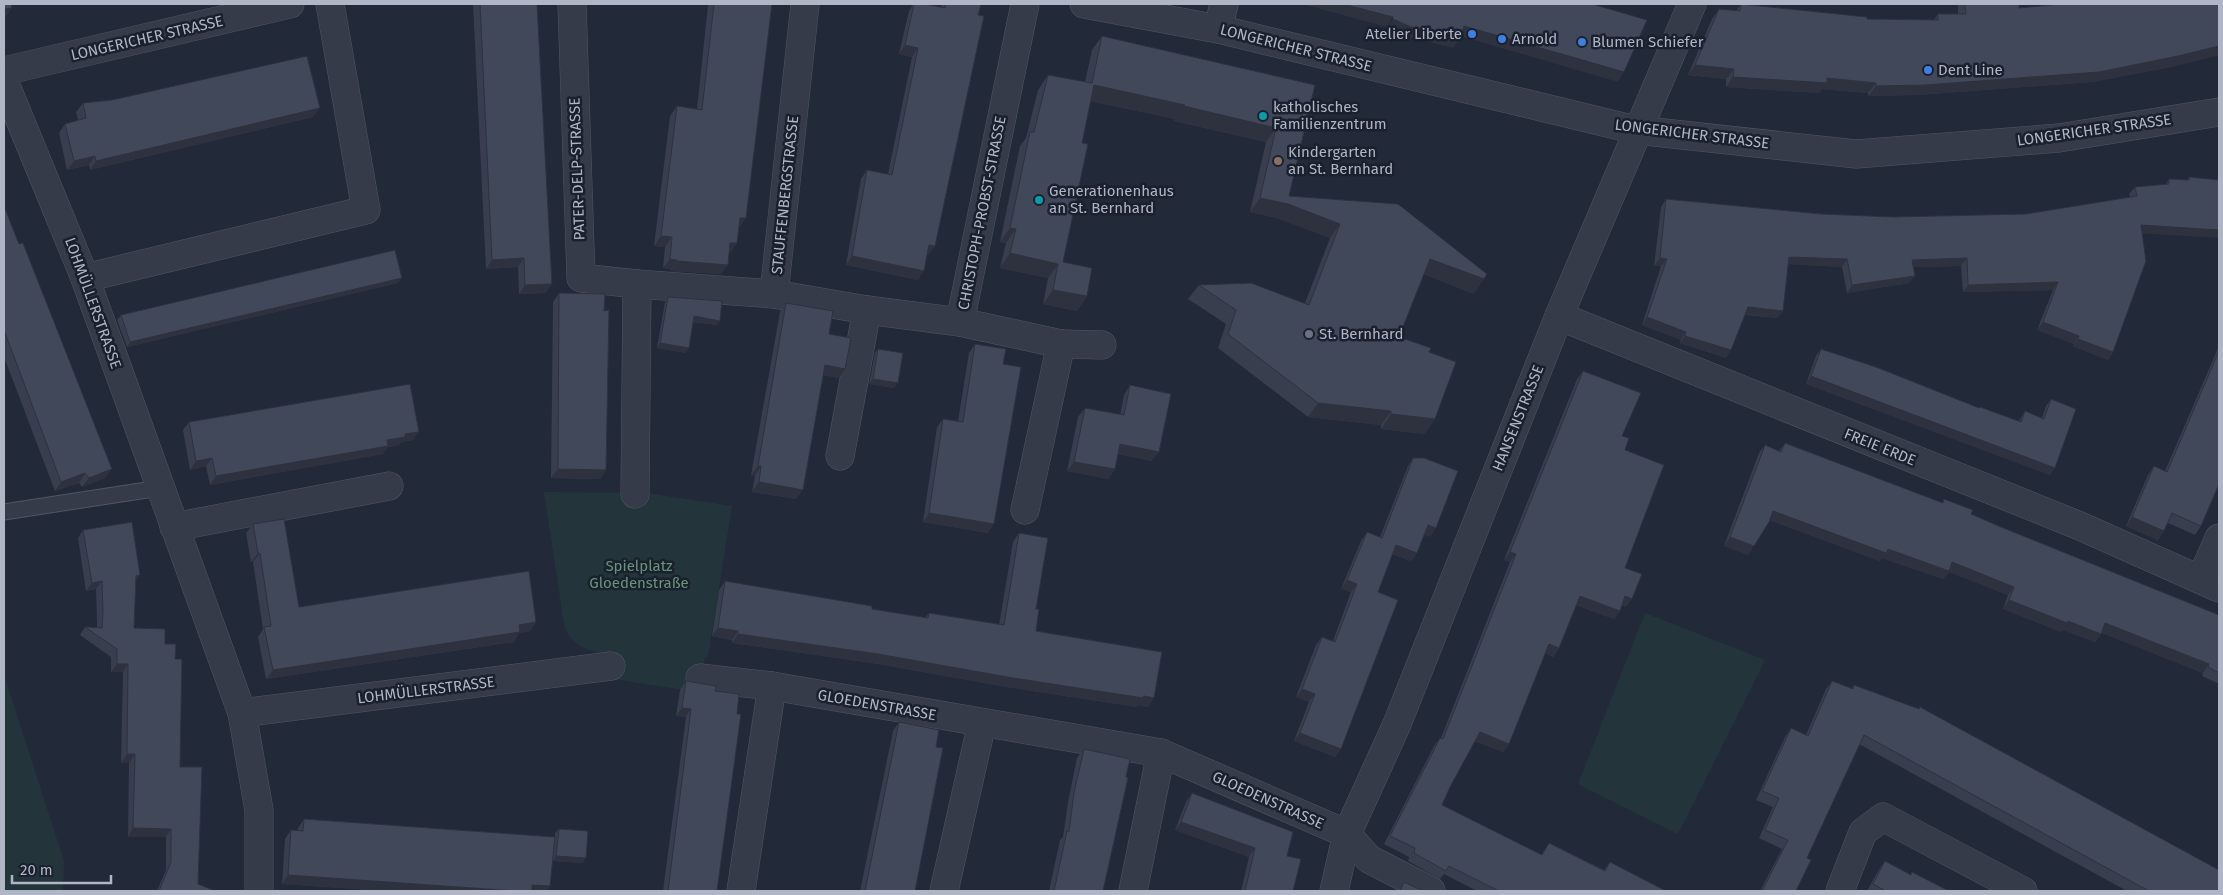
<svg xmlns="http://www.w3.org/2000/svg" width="2223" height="895" viewBox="0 0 2223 895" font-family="'Fira Sans',sans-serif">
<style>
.green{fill:#23353a}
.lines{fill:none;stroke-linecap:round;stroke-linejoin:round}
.service-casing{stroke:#505664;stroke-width:17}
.minor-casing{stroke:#505664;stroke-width:29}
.service{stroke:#353b49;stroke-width:15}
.minor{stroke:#353b49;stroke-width:28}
.wall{fill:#383e4d}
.shaded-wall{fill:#2e323f}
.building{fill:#41485a;stroke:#2e323f}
.shop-dot{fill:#3f7fe0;stroke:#1b202e;stroke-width:2}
.culture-dot{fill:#0f9aa8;stroke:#1b202e;stroke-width:2}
.education-dot{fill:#8d6e63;stroke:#1b202e;stroke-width:2}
.worship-dot{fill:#6b7280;stroke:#1b202e;stroke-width:2}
.labels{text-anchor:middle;stroke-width:5;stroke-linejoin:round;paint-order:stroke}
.poi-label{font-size:15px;fill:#b0b6c5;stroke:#1b202e;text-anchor:start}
.street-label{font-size:15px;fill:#b0b6c5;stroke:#1b202e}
.park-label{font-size:15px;fill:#689577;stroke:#1b202e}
</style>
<rect width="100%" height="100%" fill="#222939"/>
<g class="green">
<path d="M544,492L647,493L732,506L708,657H705L698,692L612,679L607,653C587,652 570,645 564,624Z"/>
<polygon points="1645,613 1765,660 1678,834 1578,784"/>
<polygon points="4,675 64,861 63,891 4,891"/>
</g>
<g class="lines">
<defs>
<polyline id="service" points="4,512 160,488"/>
<g id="minor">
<polyline points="572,4 581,278 637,284 635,494"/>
<polyline points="805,4 774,294 867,310 840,456"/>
<polyline points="1025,4 960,322 1061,344 1025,510"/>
<polyline points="1084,4 1218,29 1636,130 1856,154 2059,138 2219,112"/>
<polyline points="1218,29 1224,4"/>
<polyline points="4,71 290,4"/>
<polyline points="4,81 85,278 242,713 259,810 259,891"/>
<polyline points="85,278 366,210 330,4"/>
<polyline points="637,284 774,294"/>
<polyline points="867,310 960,322"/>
<polyline points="1559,316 2080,526 2219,588"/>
<polyline points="1061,344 1102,345"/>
<polyline points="174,527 389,486"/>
<polyline points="2201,579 2219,538"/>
<polyline points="700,678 772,686 1161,753 1347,834 1369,859 1431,891"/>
<polyline points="242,713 611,666"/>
<polyline points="741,891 772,686"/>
<polyline points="944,891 982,723"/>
<polyline points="1133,891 1161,753"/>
<polyline points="1334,891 1347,834 1397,724 1559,316 1692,4"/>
<polyline points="1840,891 1863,832 1883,817 2023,891"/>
</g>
</defs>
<use href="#service" class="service-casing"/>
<use href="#minor" class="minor-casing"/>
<use href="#service" class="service"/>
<use href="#minor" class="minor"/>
</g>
<g class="wall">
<polygon points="473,4 537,4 546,293 519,294 518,267 486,269"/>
<polygon points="709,4 772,4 739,228 731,252 729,252 721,274 670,271 671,269 663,268 665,247 654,246 670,116 677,106 697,109 708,5"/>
<polygon points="913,4 925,4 941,7 942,4 981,4 935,246 928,255 927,255 918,280 846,265 861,179 867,170 888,174 912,57 899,54 909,11"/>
<polygon points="1741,4 1867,19 1934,20 1938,14 1958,14 1958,4 2019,4 2019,8 2219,4 2219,55 2171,67 2092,82 1918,95 1868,96 1868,93 1822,89 1819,93 1726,87 1726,79 1688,75 1712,19 1719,9 1736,11"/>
<polygon points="1102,36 1315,85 1289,196 1474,294 1424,274 1399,337 1429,352 1425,434 1381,429 1381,425 1308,417 1218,348 1226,324 1188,299 1199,285 1305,303 1330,238 1277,218 1250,212 1266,142 1174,121 1175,119 1090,101 1082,143 1063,262 1087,296 1077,311 1043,304 1048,278 1000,268 1006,243 1000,242 1020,146 1026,138 1038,90 1048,75 1085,82 1092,50"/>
<polygon points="83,103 313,117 90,170 89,165 67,170 59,133 65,124 78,120 76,112"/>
<polygon points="2189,177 2219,180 2142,233 2113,352 2108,360 2073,346 2074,344 2037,330 2053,290 1963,292 1961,266 1913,267 1909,283 1847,293 1842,267 1788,264 1778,318 1745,315 1726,358 1680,343 1681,340 1642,325 1661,266 1654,266 1661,207 1666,199 1821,214 1893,217 2026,214 2130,197 2129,194 2135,187 2166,184 2169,179 2187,180"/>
<polygon points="4,206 105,478 82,487 79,483 55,491 4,357"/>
<polygon points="402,278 398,283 127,347 117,320 121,315"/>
<polygon points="559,293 604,311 606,470 600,479 551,478 553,302"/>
<polygon points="668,297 720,321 717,325 693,322 686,353 657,348 665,302"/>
<polygon points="786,303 829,334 845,369 839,378 823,375 796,499 752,492 755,476 751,475 780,312"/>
<polygon points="975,344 1003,364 988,533 923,522 937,427 943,419 958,421 969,353"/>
<polygon points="2219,346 2219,484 2201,526 2195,535 2168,523 2158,540 2126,526 2148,475 2154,466 2165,471"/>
<polygon points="878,349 894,388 869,384 875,353"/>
<polygon points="1821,349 1979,408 1980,407 2019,421 2025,411 2042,418 2046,406 2051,399 2055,468 2050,475 1806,384 1816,356"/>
<polygon points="1583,371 1622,436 1625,450 1625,568 1626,607 1622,605 1620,611 1614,619 1576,605 1559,648 1553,657 1545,653 1509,744 1503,752 1475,741 1450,787 1442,805 1541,855 1549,843 1604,870 1610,862 1666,891 1477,891 1444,874 1440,879 1408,861 1409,857 1384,844 1434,746 1440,738 1441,738 1510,562 1504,560 1577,379"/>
<polygon points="1130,385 1152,461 1118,454 1115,469 1108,479 1067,471 1078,417 1085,408 1120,415 1124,395"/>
<polygon points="189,422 413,440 401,442 399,445 388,447 383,454 210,485 206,466 190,470 183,430"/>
<polygon points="1785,443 1942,503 1944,499 1971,514 2001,527 2219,615 2219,684 2202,676 2203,673 2102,633 2095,642 2063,630 2061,632 2003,609 2008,595 1949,572 1943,579 1882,558 1880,561 1769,520 1748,555 1724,546 1759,453 1765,445 1779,451"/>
<polygon points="1413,458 1430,537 1424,534 1417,553 1411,561 1392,554 1378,592 1335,757 1294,741 1309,702 1296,697 1316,645 1322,637 1333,641 1351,592 1341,589 1361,541 1367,532 1380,537 1408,466"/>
<polygon points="253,524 299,607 536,622 530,631 519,633 514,642 266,679 258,637 263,629 253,562 251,562 246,533"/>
<polygon points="83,530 140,575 135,582 134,628 165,644 175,659 180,767 198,884 215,891 157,891 166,870 166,837 128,837 129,763 121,763 123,672 111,672 111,657 80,635 85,627 97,627 97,620 96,589 86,591 78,538"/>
<polygon points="1019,533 1036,609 1036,631 1148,707 1138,705 1137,707 1007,687 872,663 732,643 732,640 712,636 719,590 725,581 872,609 925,618 929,613 999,625 1013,542"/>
<polygon points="686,681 715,691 737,714 717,891 663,891 686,717 676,716 680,690"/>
<polygon points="1832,681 1852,688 1854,685 2219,891 2127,891 1859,744 1807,858 1796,891 1760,891 1782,849 1759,838 1773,807 1756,800 1785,737 1791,728 1806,735 1826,689"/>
<polygon points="899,722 936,747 915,891 860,891 893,731"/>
<polygon points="1084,749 1126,777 1103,891 1049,891 1060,840 1063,837 1068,802 1077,758"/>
<polygon points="1192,793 1287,856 1293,891 1241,891 1249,857 1175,830 1186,802"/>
<polygon points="304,819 555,837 555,833 559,829 586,858 582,863 553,861 547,891 385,891 282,884 285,839 291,830 298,831 298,828"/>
<polygon points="1885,861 1910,875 1912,872 1949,891 1867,891 1878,871"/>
</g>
<g class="shaded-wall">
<polygon points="1302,4 1343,4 1393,17 1387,27"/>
<polygon points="12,8 5,18 4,18 4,9"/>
<polygon points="1393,19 1460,39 1453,48 1404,36 1386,29"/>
<polygon points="1464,26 1624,72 1618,82 1457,35"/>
<polygon points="905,45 918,48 912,57 899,54"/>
<polygon points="2219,46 2219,55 2171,67 2092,82 1918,95 1868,96 1876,86"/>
<polygon points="1695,65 1734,69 1726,79 1688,75"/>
<polygon points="1733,77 1827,78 1876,83 1868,93 1822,89 1819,93 1726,87"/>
<polygon points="1094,85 1185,105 1175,119 1084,100"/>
<polygon points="1184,106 1276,128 1266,142 1174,121"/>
<polygon points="320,108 313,117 90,170 96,161"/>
<polygon points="95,156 89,165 67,170 74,161"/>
<polygon points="1260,198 1288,204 1340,224 1330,238 1277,218 1250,212"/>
<polygon points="740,218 746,218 739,228 733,227"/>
<polygon points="2141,225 2219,230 2219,238 2135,233"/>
<polygon points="1010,228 1016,229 1006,243 1000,242"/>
<polygon points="661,236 672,237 665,247 654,246"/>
<polygon points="730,243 737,243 731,252 723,252"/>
<polygon points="929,245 935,246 928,255 923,254"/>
<polygon points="1010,253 1058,264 1048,278 1000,268"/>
<polygon points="852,256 924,271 918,280 846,265"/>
<polygon points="1789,257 1847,259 1842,267 1784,264"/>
<polygon points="524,258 518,267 486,269 492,260"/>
<polygon points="1660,258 1667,259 1661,266 1654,266"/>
<polygon points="1967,258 1961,266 1907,267 1912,260"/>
<polygon points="670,259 677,260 671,269 663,268"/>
<polygon points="1430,259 1484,279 1474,294 1420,273"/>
<polygon points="677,261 728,265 721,274 670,271"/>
<polygon points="1915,276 1909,283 1847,293 1852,285"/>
<polygon points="402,278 398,283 127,347 130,342"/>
<polygon points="2058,282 2053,290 1963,292 1968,285"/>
<polygon points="552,284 546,293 519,294 525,285"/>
<polygon points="1053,290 1087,296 1077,311 1043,304"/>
<polygon points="1748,307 1783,311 1778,318 1743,314"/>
<polygon points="694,316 720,321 717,325 691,321"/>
<polygon points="1647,317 1686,332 1681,340 1642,325"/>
<polygon points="2043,322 2079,336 2074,344 2037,330"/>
<polygon points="1685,336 1731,350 1726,358 1680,343"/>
<polygon points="2078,339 2113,352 2108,360 2073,346"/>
<polygon points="660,343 689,348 686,353 657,348"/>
<polygon points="825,365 845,369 839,378 818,374"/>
<polygon points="1811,376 2055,468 2050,475 1806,384"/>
<polygon points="873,379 898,383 894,388 869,384"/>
<polygon points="1318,403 1391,411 1381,425 1308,417"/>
<polygon points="1391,414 1435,419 1425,434 1381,429"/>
<polygon points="419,432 413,440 401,442 399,445 388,447 383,454 210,485 216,476 387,440 405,434"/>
<polygon points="1120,444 1159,452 1152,461 1113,453"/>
<polygon points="212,458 206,466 190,470 196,461"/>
<polygon points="1074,462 1115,469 1108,479 1067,471"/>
<polygon points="758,466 761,466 755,476 751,475"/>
<polygon points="112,469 105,478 82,487 89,478"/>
<polygon points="558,469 606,470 600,479 551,478"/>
<polygon points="85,473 79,483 55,491 61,482"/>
<polygon points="759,482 803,490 796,499 752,492"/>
<polygon points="1773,511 1888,549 1952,562 2014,587 2008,595 1949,572 1943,579 1882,558 1880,561 1767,519"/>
<polygon points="929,513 994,524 988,533 923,522"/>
<polygon points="2132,517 2164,531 2158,540 2126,526"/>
<polygon points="1428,525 1436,528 1430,537 1422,533"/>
<polygon points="1730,537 1754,546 1748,555 1724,546"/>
<polygon points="1396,545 1417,553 1411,561 1390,553"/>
<polygon points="1510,552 1516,554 1510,562 1504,560"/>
<polygon points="258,553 260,553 253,562 251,562"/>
<polygon points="140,575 134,583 136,576"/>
<polygon points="1347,580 1357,584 1351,592 1341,589"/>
<polygon points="102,581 96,589 86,591 92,583"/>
<polygon points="1580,596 1620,611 1614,619 1574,604"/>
<polygon points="1625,596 1632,599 1626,607 1620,604"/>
<polygon points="2009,600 2068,621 2101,634 2095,642 2063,630 2061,632 2003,609"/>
<polygon points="536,622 530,631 519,633 514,642 266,679 273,670"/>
<polygon points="2105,623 2209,664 2203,673 2099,632"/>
<polygon points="718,628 738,631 732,640 712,636"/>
<polygon points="738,634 878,654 1154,698 1148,707 1138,705 1137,707 1007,687 872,663 732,643"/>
<polygon points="1549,644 1559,648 1553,657 1543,652"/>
<polygon points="117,664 128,664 123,672 111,672"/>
<polygon points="1302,689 1315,694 1309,702 1296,697"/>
<polygon points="682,708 691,709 686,717 676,716"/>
<polygon points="1480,732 1509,744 1503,752 1474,740"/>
<polygon points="1300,733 1341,749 1335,757 1294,741"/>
<polygon points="127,754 135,754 129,763 121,763"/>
<polygon points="1181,822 1255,848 1249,857 1175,830"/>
<polygon points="133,828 171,829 166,837 128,837"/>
<polygon points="556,856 586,858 582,863 553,861"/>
<polygon points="288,875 515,891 385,891 282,884"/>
<polygon points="532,885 550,886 547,891 528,891"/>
</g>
<g class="building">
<polygon points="4,4 11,4 12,8 4,9"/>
<polygon points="480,4 537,4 552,284 525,285 524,258 492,260"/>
<polygon points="714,4 772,4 746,218 740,218 737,243 730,243 728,265 677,261 677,260 670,259 672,237 661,236 677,106 702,110"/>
<polygon points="914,4 925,4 945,8 946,4 981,4 978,15 984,16 935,246 929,245 924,271 852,256 867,170 892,175 918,48 905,45"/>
<polygon points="1343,4 1592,4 1647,20 1624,72 1464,26 1460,39 1411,27 1393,19 1393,17"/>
<polygon points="1741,4 1867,17 1867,19 1938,20 1938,14 1966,14 1965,4 2019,4 2019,8 2061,4 2219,4 2219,46 2178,56 2099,72 1925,85 1876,86 1876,83 1827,78 1827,83 1733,77 1734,69 1695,65 1719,9 1740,11"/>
<polygon points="1102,36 1315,85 1289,196 1398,204 1487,274 1484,279 1430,259 1399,337 1431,348 1429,352 1456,362 1435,419 1391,414 1391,411 1318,403 1228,334 1236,310 1199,285 1251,283 1309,305 1340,224 1288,204 1260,198 1276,128 1184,106 1185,105 1094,85 1082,143 1088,144 1063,262 1092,268 1087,296 1053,290 1058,264 1010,253 1016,229 1010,228 1030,132 1034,132 1048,75 1092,83"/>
<polygon points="307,56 320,108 96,161 95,156 74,161 65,124 86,118 83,103 112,100"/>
<polygon points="2189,177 2219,180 2219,230 2141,225 2146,261 2113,352 2078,339 2079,336 2043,322 2058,282 1968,285 1967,258 1912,260 1915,276 1852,285 1847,259 1789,257 1783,311 1748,307 1731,350 1685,336 1686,332 1647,317 1667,259 1660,258 1666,199 1821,214 1893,217 2026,214 2137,196 2135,187 2169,184 2169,179 2189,180"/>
<polygon points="4,206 19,244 23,243 112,469 89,478 85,473 61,482 4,330"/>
<polygon points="395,250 402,278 130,342 121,315"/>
<polygon points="559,293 605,294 604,311 609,310 606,470 558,469"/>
<polygon points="668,297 722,301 720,321 694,316 689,348 660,343"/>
<polygon points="786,303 833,311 829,334 851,338 845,369 825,365 803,490 759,482 761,466 758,466"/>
<polygon points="975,344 1006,349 1003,364 1021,367 994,524 929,513 943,419 963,422"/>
<polygon points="878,349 903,353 898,383 873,379"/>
<polygon points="1821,349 1876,367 1979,408 1980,407 2021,422 2025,411 2044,419 2051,399 2076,409 2055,468 1811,376"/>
<polygon points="2219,351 2219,484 2201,526 2172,513 2164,531 2132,517 2154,466 2167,472"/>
<polygon points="1583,371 1641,393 1622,436 1629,438 1625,450 1664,465 1625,568 1642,574 1632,599 1625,596 1620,611 1580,596 1559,648 1549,644 1509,744 1480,732 1450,787 1442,805 1542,855 1549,843 1605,871 1610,862 1666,891 1499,891 1449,866 1446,871 1414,853 1415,848 1390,836 1440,738 1443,739 1516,554 1510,552"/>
<polygon points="410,384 419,432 405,434 405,437 387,440 388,446 216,476 212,458 196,461 189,422"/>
<polygon points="1130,385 1171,394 1159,452 1120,444 1115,469 1074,462 1085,408 1124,415"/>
<polygon points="1785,443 1943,503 1944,499 1973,510 1971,514 2001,527 2219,615 2219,673 2208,667 2209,664 2105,623 2101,634 2068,621 2067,623 2009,600 2014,587 1952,562 1949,571 1888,549 1886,553 1773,511 1769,522 1754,546 1730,537 1765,445 1781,452"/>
<polygon points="1413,458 1424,458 1458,471 1436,528 1428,525 1417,553 1396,545 1378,592 1398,600 1341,749 1300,733 1315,694 1302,689 1322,637 1335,642 1357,584 1347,580 1367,532 1382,538"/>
<polygon points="284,519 299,607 529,571 536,622 519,625 520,632 273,670 264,627 271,626 260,553 258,553 253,524"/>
<polygon points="132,522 140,575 136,576 134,628 165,629 165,644 176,644 175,659 182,659 180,767 202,767 198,884 215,891 159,891 171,862 171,829 133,828 135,754 127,754 128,664 117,664 117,649 85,627 102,628 103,612 102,581 92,583 83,530"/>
<polygon points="1019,533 1048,538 1036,609 1039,609 1036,631 1162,652 1154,698 1144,696 1143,698 1013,678 878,654 738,634 738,631 718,628 725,581 872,606 872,609 928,618 929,613 1004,625"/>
<polygon points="686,681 716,686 715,691 739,694 737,714 741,714 717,891 668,891 691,709 682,708"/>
<polygon points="1832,681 1853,689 1854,685 1919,709 1920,707 2219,870 2219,891 2149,891 1864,735 1807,858 1811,860 1796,891 1762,891 1788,840 1765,830 1779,798 1762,791 1791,728 1808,736"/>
<polygon points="899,722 939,730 936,747 943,748 915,891 865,891"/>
<polygon points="1084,749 1130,759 1126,777 1128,778 1103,891 1054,891 1067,831 1069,832 1074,793"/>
<polygon points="1192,793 1293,832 1287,856 1301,859 1293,891 1245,891 1255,848 1181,822"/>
<polygon points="304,819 555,837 550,886 532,885 532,891 515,891 288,875 291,830 303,831"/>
<polygon points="559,829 588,831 586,858 556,856"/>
<polygon points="1885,861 1911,875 1912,872 1949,891 1883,891 1884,890 1873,884"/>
<polygon points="1404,882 1423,891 1400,891"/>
</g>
<g class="shop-dot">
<circle cx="1472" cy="34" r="5"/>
<circle cx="1502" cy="39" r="5"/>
<circle cx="1582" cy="42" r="5"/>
<circle cx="1928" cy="70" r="5"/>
</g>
<g class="culture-dot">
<circle cx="1263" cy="116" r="5"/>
<circle cx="1039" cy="200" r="5"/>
</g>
<circle class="education-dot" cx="1278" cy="161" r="5"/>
<circle class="worship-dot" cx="1309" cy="334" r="5"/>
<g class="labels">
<g class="poi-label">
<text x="1462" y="39" text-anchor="end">Atelier Liberte</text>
<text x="1512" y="44">Arnold</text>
<text x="1592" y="47">Blumen Schiefer</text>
<text x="1938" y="75">Dent Line</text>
<text x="1273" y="112">katholisches<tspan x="1273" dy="17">Familienzentrum</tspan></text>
<text x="1288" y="157">Kindergarten<tspan x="1288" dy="17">an St. Bernhard</tspan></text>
<text x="1049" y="196">Generationenhaus<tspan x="1049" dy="17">an St. Bernhard</tspan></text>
<text x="1319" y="339">St. Bernhard</text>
</g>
<g class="street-label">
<text transform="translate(147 38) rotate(-13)" y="5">LONGERICHER STRASSE</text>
<text transform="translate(1296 48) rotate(14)" y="5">LONGERICHER STRASSE</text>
<text transform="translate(2094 130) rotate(-8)" y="5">LONGERICHER STRASSE</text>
<text transform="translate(1692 134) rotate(7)" y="5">LONGERICHER STRASSE</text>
<text transform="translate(577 169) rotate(-92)" y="5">PATER-DELP-STRASSE</text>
<text transform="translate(785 195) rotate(-84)" y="5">STAUFFENBERGSTRASSE</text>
<text transform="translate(982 213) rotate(-79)" y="5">CHRISTOPH-PROBST-STRASSE</text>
<text transform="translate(93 303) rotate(70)" y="5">LOHMÜLLERSTRASSE</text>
<text transform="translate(1518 418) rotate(-68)" y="5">HANSENSTRASSE</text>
<text transform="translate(1880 447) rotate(22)" y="5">FREIE ERDE</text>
<text transform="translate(426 690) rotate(-7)" y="5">LOHMÜLLERSTRASSE</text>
<text transform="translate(877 705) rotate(10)" y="5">GLOEDENSTRASSE</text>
<text transform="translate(1268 800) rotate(24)" y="5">GLOEDENSTRASSE</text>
</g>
<g class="park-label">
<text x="639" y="571">Spielplatz<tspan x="639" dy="17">Gloedenstraße</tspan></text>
</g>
</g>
<rect width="2223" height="895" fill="none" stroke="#b0b6c5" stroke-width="10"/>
<path d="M12 875v8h99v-8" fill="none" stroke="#b0b6c5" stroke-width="2.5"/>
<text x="20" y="875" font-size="15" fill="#b0b6c5" stroke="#1b202e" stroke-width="4" paint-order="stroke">20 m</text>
</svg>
